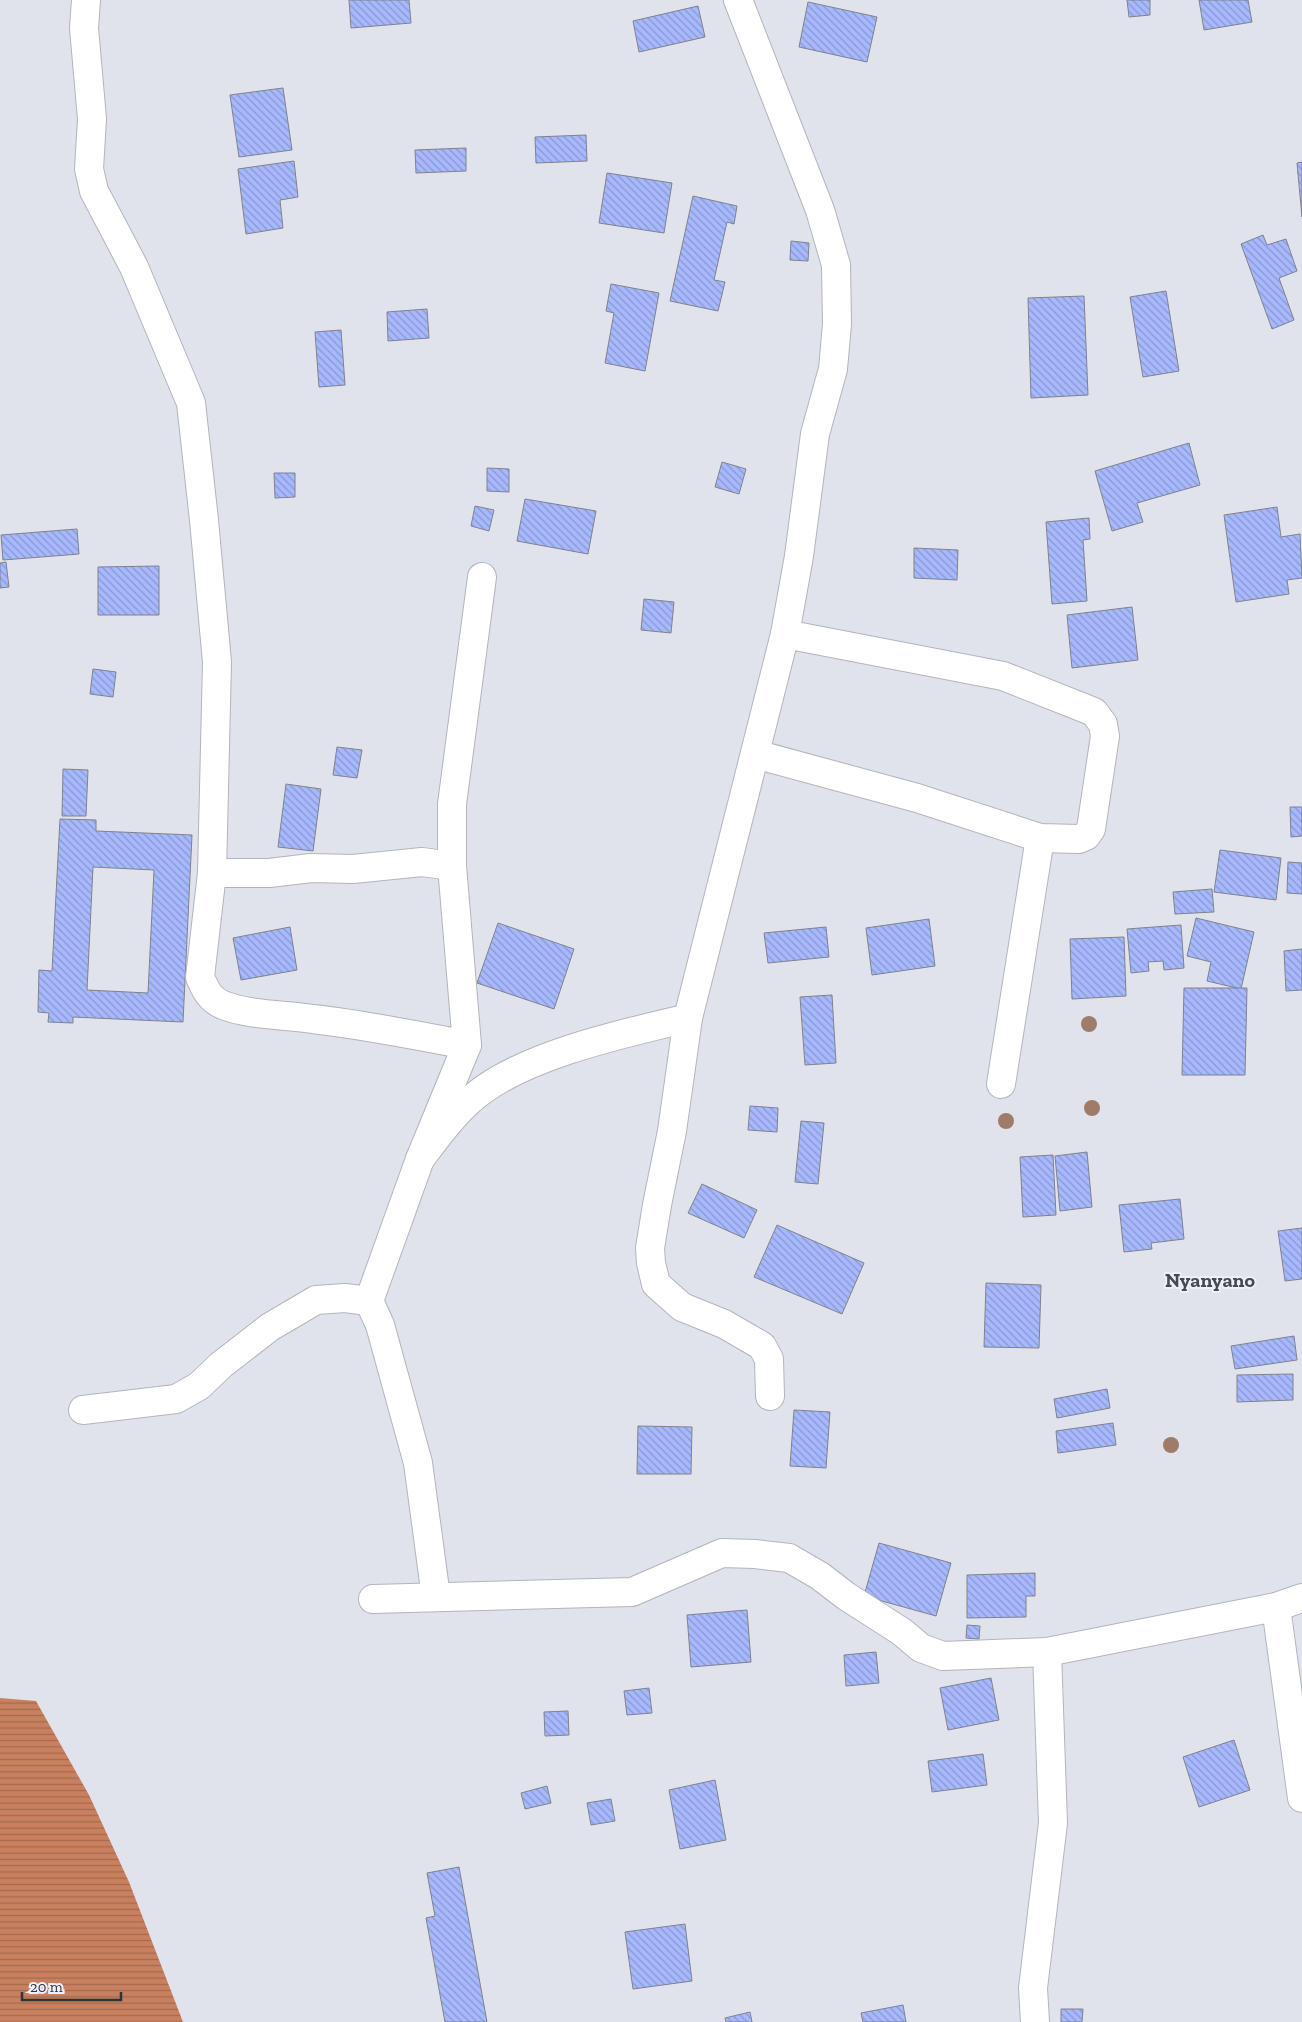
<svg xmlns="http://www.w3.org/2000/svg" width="1302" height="2022" viewBox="0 0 1302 2022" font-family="'Zilla Slab',serif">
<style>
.water{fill:url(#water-rules)}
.building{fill:url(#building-back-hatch);stroke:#80828a;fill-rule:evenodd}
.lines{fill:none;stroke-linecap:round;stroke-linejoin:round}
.street-casing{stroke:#b2b5bd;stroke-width:30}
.street{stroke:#fff;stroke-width:28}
.tree{fill:#9f7c6a}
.labels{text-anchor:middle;stroke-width:4;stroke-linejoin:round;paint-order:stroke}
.quarter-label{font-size:20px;font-weight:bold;fill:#474950;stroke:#edf0f9}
</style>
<defs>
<pattern id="water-rules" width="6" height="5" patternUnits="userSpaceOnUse" patternTransform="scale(1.25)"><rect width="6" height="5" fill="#c9805f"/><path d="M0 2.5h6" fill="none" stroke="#a4694f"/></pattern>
<pattern id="building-back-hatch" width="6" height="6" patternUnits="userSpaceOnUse" patternTransform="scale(1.25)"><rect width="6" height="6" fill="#a7b9fe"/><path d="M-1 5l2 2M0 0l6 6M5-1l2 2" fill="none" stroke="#8997ce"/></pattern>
</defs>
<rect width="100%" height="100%" fill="#e0e3eb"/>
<polygon class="water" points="0,1698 36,1701 89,1795 129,1882 183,2022 0,2022"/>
<g class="building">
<polygon points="349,0 409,0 411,23 351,28"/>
<polygon points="1127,0 1150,0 1150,15 1129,17"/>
<polygon points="1199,0 1248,0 1252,22 1204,30"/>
<polygon points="808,2 877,17 867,62 799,47"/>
<polygon points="698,6 705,37 639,52 633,21"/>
<polygon points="283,88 292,150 239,157 230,95"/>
<polygon points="586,135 587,161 536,163 535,137"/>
<polygon points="466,148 466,171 416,173 415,150"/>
<polygon points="294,161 298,197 280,200 283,228 246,234 238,169"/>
<polygon points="1302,162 1302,217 1297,163"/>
<polygon points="607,173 672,183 664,233 599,223"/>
<polygon points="693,196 737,206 734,224 727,222 714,280 725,282 718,311 670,301"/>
<polygon points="1263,235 1267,245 1286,239 1297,271 1279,278 1294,320 1272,329 1241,244"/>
<polygon points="791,241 809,243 808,261 790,260"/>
<polygon points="611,284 659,293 645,371 605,363 614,313 606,311"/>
<polygon points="1166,291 1179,371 1143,377 1130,297"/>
<polygon points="1084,296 1088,395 1031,398 1028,298"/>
<polygon points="427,309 429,338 388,341 387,312"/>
<polygon points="341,330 345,385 319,387 315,332"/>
<polygon points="1189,443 1200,485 1137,503 1143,522 1112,531 1095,471"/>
<polygon points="722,462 746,469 739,494 715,487"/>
<polygon points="487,468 509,469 509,492 487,491"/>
<polygon points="274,473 295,473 295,497 275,498"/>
<polygon points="525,499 596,511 588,554 517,541"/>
<polygon points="475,506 494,510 489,531 471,526"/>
<polygon points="1277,507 1281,537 1300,534 1302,578 1287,580 1289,594 1236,602 1224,515"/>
<polygon points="1089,518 1090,539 1083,540 1087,601 1052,604 1046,522"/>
<polygon points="77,529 79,554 3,560 1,535"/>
<polygon points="914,548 958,550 957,580 914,578"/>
<polygon points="6,562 9,587 0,588 0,563"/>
<polygon points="159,566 159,615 98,615 98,567"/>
<polygon points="644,599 674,602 671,633 641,630"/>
<polygon points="1132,607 1138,660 1072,668 1067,615"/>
<polygon points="93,669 116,672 113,697 90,694"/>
<polygon points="337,747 362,750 357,778 333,775"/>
<polygon points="63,769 88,770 86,816 62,816"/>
<polygon points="286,784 321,789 313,851 278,847"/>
<polygon points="1290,807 1302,807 1302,836 1291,837"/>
<path d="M60,819L96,820V831L192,835L183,1022L73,1017V1023L48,1022L49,1013L38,1012L39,970L52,971ZM93,867L154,870L148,993L87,990Z"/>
<polygon points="1220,850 1281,858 1276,900 1214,892"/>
<polygon points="1288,862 1302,863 1302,894 1287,893"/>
<polygon points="1212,889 1214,912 1175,914 1173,892"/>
<polygon points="1196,918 1254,932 1241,989 1207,981 1211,962 1187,956"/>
<polygon points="929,919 935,966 872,975 866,928"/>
<polygon points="498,923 574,949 554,1009 477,983"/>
<polygon points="1181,925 1184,968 1164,970 1163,961 1148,962 1149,971 1131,973 1127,929"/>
<polygon points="290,927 297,970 241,980 233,938"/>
<polygon points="826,927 829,957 768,963 764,933"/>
<polygon points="1124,937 1126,996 1072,999 1070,939"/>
<polygon points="1302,949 1302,990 1286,991 1284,951"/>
<polygon points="1184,988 1247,988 1245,1075 1182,1075"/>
<polygon points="832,995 836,1063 805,1065 800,997"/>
<polygon points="750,1106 778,1108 777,1132 748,1130"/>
<polygon points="801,1121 824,1123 818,1184 795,1182"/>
<polygon points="1087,1152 1092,1207 1060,1211 1055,1156"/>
<polygon points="1053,1155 1056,1215 1023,1217 1020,1157"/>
<polygon points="702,1184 757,1210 744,1238 688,1213"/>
<polygon points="1180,1199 1184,1239 1151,1243 1152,1249 1124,1252 1119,1205"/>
<polygon points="777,1225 864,1263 842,1314 754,1277"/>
<polygon points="1302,1228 1302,1279 1285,1281 1278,1231"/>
<polygon points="986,1283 1041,1285 1039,1348 984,1347"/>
<polygon points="1294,1336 1297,1360 1235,1369 1231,1346"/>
<polygon points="1293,1374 1293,1400 1237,1402 1237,1375"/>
<polygon points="1107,1389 1110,1408 1057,1418 1054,1399"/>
<polygon points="794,1410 830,1412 826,1468 790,1466"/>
<polygon points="1113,1423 1116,1445 1058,1453 1056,1431"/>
<polygon points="638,1426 692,1427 691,1474 637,1474"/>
<polygon points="879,1543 951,1563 936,1616 864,1596"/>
<polygon points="1035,1573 1035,1596 1026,1596 1026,1617 967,1618 967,1575"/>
<polygon points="747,1610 751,1662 691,1667 687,1615"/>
<polygon points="967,1625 980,1626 979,1639 966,1638"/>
<polygon points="876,1652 879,1683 846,1686 844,1655"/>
<polygon points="991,1678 999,1720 948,1730 940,1688"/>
<polygon points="649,1688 652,1713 627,1715 624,1691"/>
<polygon points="568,1711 569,1735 545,1736 544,1712"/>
<polygon points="1234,1740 1250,1790 1199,1807 1183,1757"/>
<polygon points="983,1754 987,1785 932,1792 928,1761"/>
<polygon points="715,1780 726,1840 680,1849 669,1790"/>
<polygon points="547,1786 551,1803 525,1809 521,1793"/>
<polygon points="611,1799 615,1821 591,1825 587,1803"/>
<polygon points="459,1867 487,2022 445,2022 426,1918 435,1916 427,1873"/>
<polygon points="685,1924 692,1981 633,1989 625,1932"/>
<polygon points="903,2005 906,2022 863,2022 861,2013"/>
<polygon points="1061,2009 1083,2009 1082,2022 1061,2022"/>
<polygon points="750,2012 752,2022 726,2022 725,2018"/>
</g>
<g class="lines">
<defs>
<g id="street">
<path d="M86,0L84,28L92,119L89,169L94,191L134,267L191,403L204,520L217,662L212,873L200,977C205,989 210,1000 223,1005C247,1015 287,1015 313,1019C365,1025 416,1035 467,1045"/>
<polyline points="755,754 917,798 1040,838 1079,839 1086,836 1091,829 1105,736 1103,724 1094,712 1003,676 785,634"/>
<polyline points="212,873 269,873 311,868 353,869 422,862 452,866"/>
<polyline points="688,1018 672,1131 657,1205 650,1248 651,1263 656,1284 682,1307 724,1324 762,1346 769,1359 770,1396"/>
<polyline points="1001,1084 1040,838"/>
<path d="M420,1159C437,1137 453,1114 475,1096C524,1055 625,1033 688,1018L785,634L799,556L815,434L833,369L837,324L836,265L820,210L738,0"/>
<polyline points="83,1410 176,1399 199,1386 221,1365 270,1327 316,1300 345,1298 369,1301"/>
<polyline points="436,1597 418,1463 380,1325 369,1301 420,1159 467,1045 452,866 452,804 482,577"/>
<polyline points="373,1599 632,1592 722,1553 755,1554 789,1558 820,1576 846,1596 902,1632 921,1648 943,1656 1047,1652 1276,1607 1302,1598"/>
<polyline points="1276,1607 1302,1798"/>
<polyline points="1035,2022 1033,1988 1053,1823 1047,1652"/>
</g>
</defs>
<use href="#street" class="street-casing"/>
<use href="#street" class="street"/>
</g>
<g class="tree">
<circle cx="1089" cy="1024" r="8"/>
<circle cx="1092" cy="1108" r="8"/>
<circle cx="1006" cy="1121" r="8"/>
<circle cx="1171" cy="1445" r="8"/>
</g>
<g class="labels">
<g class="quarter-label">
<text x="1210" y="1287">Nyanyano</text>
</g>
</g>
<path d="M22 1992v8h99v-8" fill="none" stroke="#313235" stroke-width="2.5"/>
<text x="30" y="1992" font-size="15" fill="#313235" stroke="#edf0f9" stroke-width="4" paint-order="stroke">20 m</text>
</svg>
